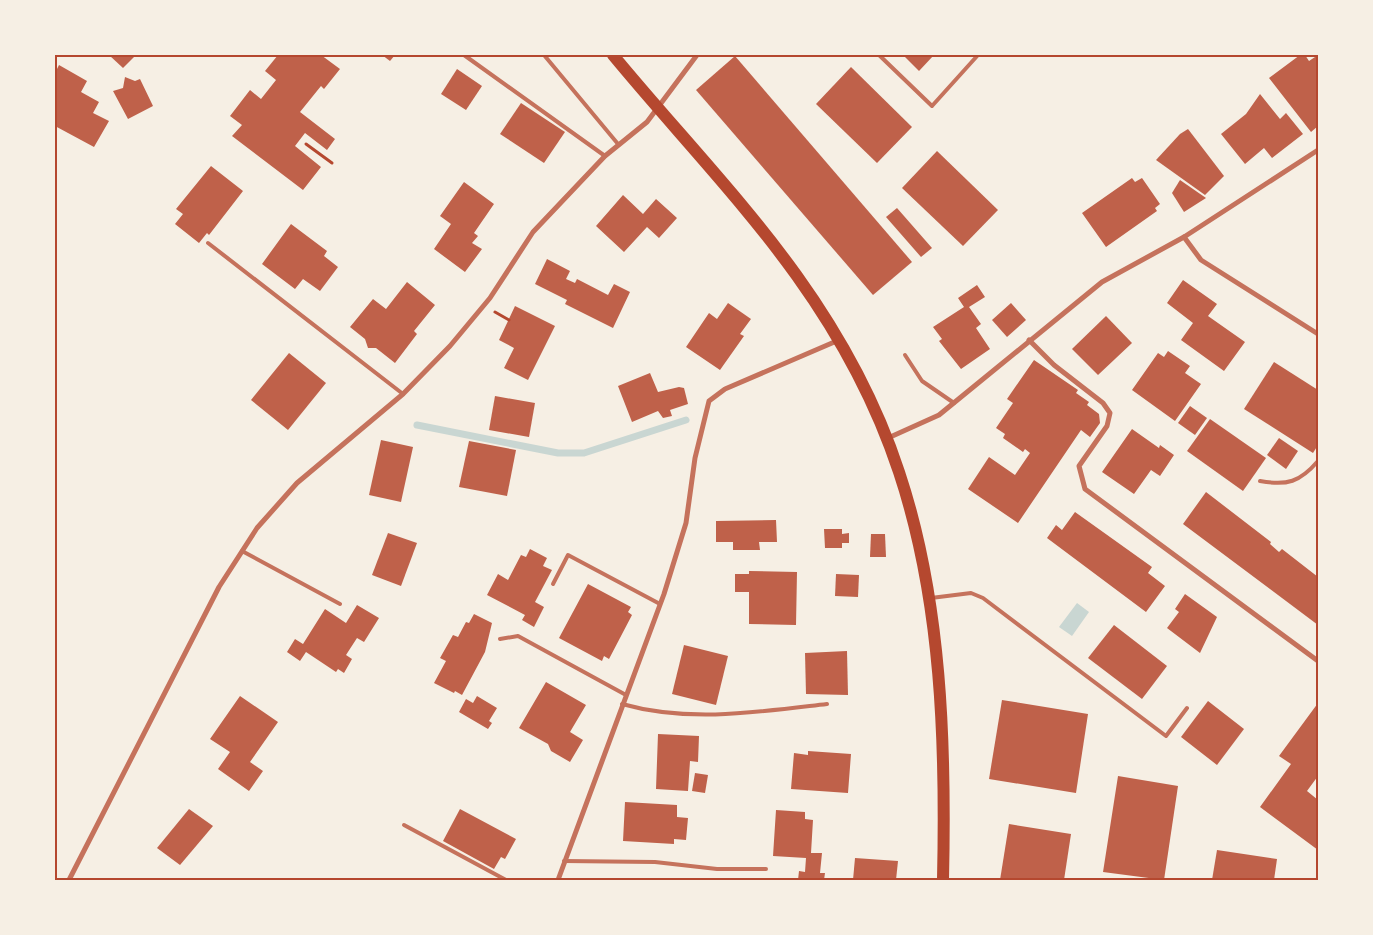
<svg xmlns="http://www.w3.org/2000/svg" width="1373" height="935" viewBox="0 0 1373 935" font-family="'Space Grotesk',sans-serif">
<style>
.water{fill:#c9d6d2}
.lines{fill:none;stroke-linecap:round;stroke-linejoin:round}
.stream{stroke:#c9d6d2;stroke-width:7}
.building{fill:#bf614a}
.path{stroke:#b5482f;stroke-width:3}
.service{stroke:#c5725c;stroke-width:4}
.minor{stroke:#c5725c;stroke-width:5}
.primary{stroke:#b5482f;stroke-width:12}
.neatline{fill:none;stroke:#b5482f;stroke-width:2}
</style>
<rect width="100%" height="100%" fill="#f6efe4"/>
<polygon class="water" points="1077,603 1089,612 1072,636 1059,627"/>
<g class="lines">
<polyline class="stream" points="417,425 558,453 584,453 686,420"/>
</g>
<g class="building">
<polygon points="109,55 136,55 123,68"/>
<polygon points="278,55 321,55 340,69 324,89 321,86 300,112 335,139 327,150 305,133 295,146 321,167 303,190 232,136 242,125 230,116 250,90 261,99 276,80 265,71"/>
<polygon points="382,55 395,55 390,61"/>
<polygon points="903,55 934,55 919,71"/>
<polygon points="1300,55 1305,55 1309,61 1318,55 1318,126 1311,132 1269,78"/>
<polygon points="735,56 912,262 873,295 696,90"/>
<polygon points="59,65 87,81 81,92 99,102 93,113 109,121 94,147 55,126 55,73"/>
<polygon points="851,67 912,127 877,163 816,104"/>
<polygon points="457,69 482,86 466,110 441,94"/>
<polygon points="125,77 135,81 140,79 153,106 128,119 113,91 123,88"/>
<polygon points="1260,94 1280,119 1286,113 1303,134 1272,158 1264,148 1245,164 1221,134 1246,114"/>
<polygon points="521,103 565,132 544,163 500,134"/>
<polygon points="1188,129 1224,176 1205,195 1156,160 1180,134"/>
<polygon points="937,151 998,210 963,246 902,188"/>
<polygon points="211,166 243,191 209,235 207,233 199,243 175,224 183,214 176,209"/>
<polygon points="1132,178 1135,182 1142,178 1160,204 1155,208 1157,211 1106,247 1082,213"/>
<polygon points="1180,180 1206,198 1184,212 1172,193"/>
<polygon points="464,182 494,204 474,233 478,236 472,243 482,249 465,272 434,249 451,224 440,216"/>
<polygon points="623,195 643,214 656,199 677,218 659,238 647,227 624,252 596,226"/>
<polygon points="897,208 932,248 921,257 886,217"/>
<polygon points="291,224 327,251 324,256 338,267 320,291 303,279 295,289 262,264"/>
<polygon points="547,259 570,271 566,279 575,283 577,279 608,295 614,284 630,292 613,328 565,304 567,300 535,284"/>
<polygon points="1183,280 1217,304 1208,316 1245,342 1224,371 1181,340 1193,323 1167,303"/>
<polygon points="407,282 435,305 414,331 417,334 395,363 376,348 368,348 365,339 350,327 373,299 386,309"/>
<polygon points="977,285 985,297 969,307 981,324 976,328 990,349 961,369 939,341 942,339 933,327 964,307 958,298"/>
<polygon points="728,303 751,319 740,334 744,336 720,370 686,347 709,313 717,319"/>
<polygon points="1011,303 1026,320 1007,337 992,320"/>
<polygon points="515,306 555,326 528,380 504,368 514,348 499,340"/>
<polygon points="1106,316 1132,343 1098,375 1072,349"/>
<polygon points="1168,351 1190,366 1185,373 1201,384 1175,421 1132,390 1158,353 1164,357"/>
<polygon points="289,353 326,383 288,430 251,400"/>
<polygon points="1034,360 1078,390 1076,393 1089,402 1087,405 1099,414 1100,423 1090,437 1081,430 1018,523 968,489 989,457 1015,475 1030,453 1025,449 1023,452 1003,438 1005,434 996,428 1013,403 1007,399"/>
<polygon points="1274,362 1318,390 1318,445 1313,453 1244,409"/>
<polygon points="650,373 658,392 679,387 684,388 688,404 670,410 672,416 663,418 658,411 632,422 618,386"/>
<polygon points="495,396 535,403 529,437 489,430"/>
<polygon points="1190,406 1207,418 1195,435 1178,423"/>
<polygon points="1210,419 1266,458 1243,491 1187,451"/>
<polygon points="1132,429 1159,448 1160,445 1174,455 1160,476 1151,470 1134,494 1102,472"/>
<polygon points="1279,438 1298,451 1286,469 1267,455"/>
<polygon points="381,440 413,447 401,502 369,495"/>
<polygon points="469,441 516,450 507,496 459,487"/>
<polygon points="1206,492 1271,542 1270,544 1279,552 1282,549 1318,577 1318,625 1183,524"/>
<polygon points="1075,512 1152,567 1148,573 1165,586 1146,612 1047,538 1056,525 1062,530"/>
<polygon points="776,520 777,542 759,542 760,550 733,550 733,542 716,542 716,521"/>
<polygon points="824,529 842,529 842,534 849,533 849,543 842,543 842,548 825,548"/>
<polygon points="388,533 417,543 401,586 372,575"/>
<polygon points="871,534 885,534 886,557 870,557"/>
<polygon points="530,549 547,558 543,566 552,570 535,602 544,607 534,627 522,620 525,615 487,595 498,574 508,580 521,555 526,557"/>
<polygon points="749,571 797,572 796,625 749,624 749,592 735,592 735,574 749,574"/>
<polygon points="836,574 859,575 858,597 835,596"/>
<polygon points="588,584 631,607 628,612 632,615 609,659 604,656 602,661 559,638"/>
<polygon points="1185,594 1217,617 1200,653 1167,628 1179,612 1175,609"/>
<polygon points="357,605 379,618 364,642 357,638 346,655 352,659 344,673 338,669 336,672 306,652 300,661 287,652 295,639 303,644 325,609 346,623"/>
<polygon points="474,614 492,623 485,652 462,695 455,691 454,693 434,683 446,661 440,658 453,635 458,637 466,622 469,623"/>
<polygon points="1114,625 1167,666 1142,699 1088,658"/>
<polygon points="684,645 728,656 716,705 672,694"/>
<polygon points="847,651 848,695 806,694 805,653"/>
<polygon points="546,682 586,705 570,732 583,740 570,762 551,751 548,744 519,728"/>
<polygon points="240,696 278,722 250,762 263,771 249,791 218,769 230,752 210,739"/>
<polygon points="477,696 497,708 489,721 492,723 488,729 459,712 466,699 473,703"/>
<polygon points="1002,700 1088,714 1076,793 989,779"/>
<polygon points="1208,701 1244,729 1217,765 1181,737"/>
<polygon points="1318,703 1318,776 1307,791 1318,800 1318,850 1260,807 1291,764 1279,756"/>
<polygon points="658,734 699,736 698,762 690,761 688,791 656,789"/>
<polygon points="808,751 851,754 848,793 791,789 794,753 808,755"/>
<polygon points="695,773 708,775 705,793 692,791"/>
<polygon points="1118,776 1178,786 1164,880 1103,872"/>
<polygon points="625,802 677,805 677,817 688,818 686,840 674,839 674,844 623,841"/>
<polygon points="189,809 213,826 180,865 157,848"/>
<polygon points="460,809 516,839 505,859 501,857 494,869 443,841"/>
<polygon points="776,810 805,812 805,819 813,820 811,853 822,853 820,873 825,873 824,880 798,880 799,871 805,872 806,858 773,856"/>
<polygon points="1009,824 1071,834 1064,880 1000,880"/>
<polygon points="1217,850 1277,859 1274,880 1212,880"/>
<polygon points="855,858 898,861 896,880 853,880"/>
</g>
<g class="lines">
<g class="path">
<polyline points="306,144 332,163"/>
<polyline points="495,312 509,320"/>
</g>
<g class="service">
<polyline points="464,55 605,156"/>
<polyline points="544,55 618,144"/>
<polyline points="879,55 932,106 978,55"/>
<polyline points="208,243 403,394"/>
<polyline points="905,355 922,381 954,403"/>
<path d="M1260,481C1287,486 1300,482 1318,461"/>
<polyline points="242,551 340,604"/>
<polyline points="553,584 568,555 660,604"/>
<polyline points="931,598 971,593 983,598 1166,736 1187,708"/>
<polyline points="500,639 518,636 626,695"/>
<path d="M622,704C689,723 759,712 827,704"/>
<polyline points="404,825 506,880"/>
<polyline points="564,861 655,862 717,869 766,869"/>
</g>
<g class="minor">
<polyline points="1184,237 1201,260 1318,334"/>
<polyline points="1029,340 1054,365 1103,403 1110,413 1107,426 1079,466 1085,489 1318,661"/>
<polyline points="888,438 939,415 1102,282 1184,237 1318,150"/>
<polyline points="69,880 219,587 257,528 297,483 403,394 450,346 490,298 533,232 605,156 647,122 697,55"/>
<polyline points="558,880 664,594 686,523 695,458 709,401 725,389 839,340"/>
</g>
<path class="primary" d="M613,55C674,129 741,198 797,276C840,336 876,402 899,472C942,601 946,745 943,880"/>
</g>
<rect width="1373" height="935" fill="none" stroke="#f6efe4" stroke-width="112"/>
<rect x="56" y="56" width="1261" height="823" class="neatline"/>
</svg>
